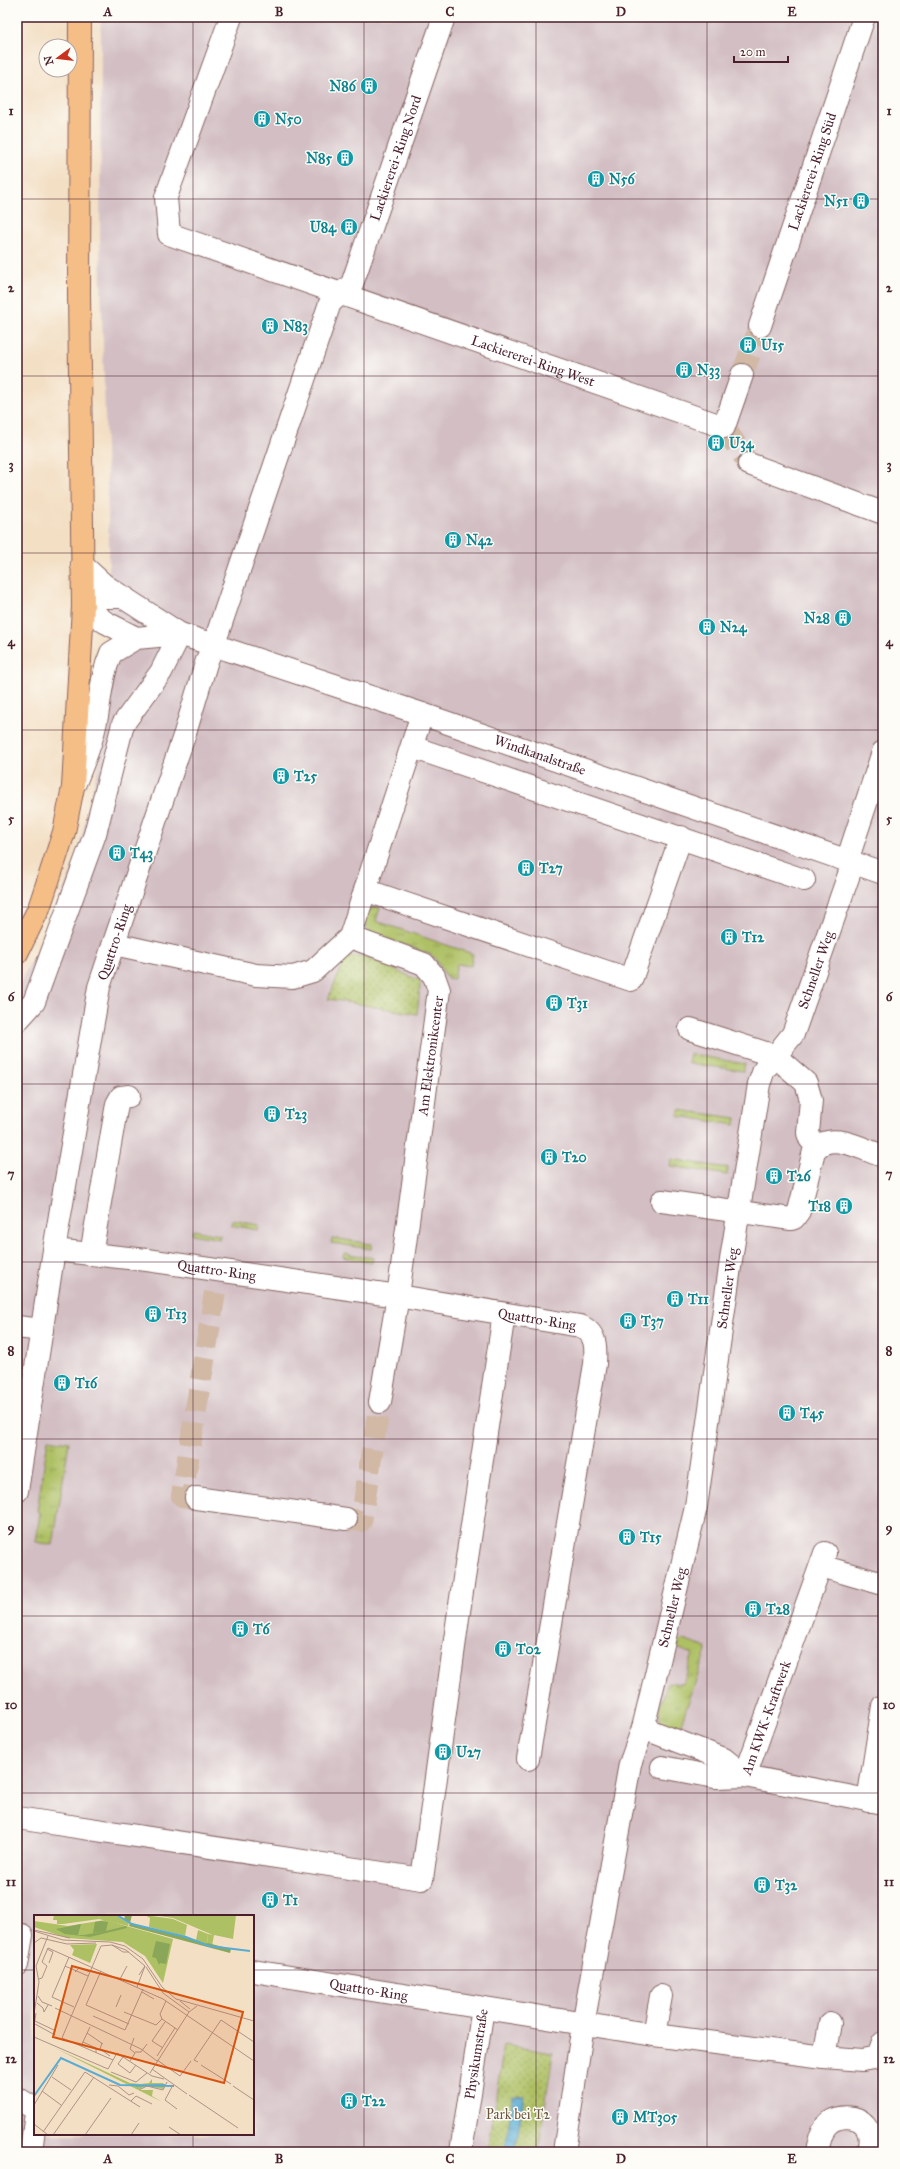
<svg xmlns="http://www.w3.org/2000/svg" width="900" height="2169" viewBox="0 0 900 2169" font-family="'IM FELL Great Primer',serif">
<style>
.industrial{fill:#d2bec3;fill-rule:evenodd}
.grass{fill:url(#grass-tufts);stroke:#7c7047}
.park{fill:url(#park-dots);stroke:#7c7047}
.water{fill:url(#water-ripples);stroke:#516680}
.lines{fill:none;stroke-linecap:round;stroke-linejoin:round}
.minor-tunnel{stroke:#d1b9a5;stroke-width:22;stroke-dasharray:22 11;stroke-linecap:butt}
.minor-casing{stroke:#856261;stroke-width:24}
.major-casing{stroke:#856261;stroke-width:24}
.minor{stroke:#fff;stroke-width:22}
.major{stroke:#f6be87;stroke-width:22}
.grid{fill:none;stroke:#4a1f2b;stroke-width:1;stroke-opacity:0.55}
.labels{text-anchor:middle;stroke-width:3;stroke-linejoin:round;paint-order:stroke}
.culture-label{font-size:14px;font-weight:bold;fill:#0d838f;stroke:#fdfcf7;text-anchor:start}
.street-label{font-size:14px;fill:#4a1f2b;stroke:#fdfcf7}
.park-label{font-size:14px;fill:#6d573f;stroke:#fdfcf7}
.inset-river{fill:none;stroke:#58acd4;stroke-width:2}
.inset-road{fill:none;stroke:#af9287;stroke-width:1}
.view{fill:#d8530f;fill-opacity:0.15;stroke:#d8530f;stroke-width:2}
.inset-edge{fill:none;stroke:#4a1f2b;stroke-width:2}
.neatline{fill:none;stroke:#4a1f2b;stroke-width:1.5}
.grid-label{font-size:13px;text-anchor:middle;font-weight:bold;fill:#4a1f2b}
</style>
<defs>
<pattern id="grass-tufts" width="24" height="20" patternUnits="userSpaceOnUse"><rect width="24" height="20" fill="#adc063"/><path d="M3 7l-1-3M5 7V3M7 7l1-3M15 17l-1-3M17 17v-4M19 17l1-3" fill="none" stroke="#8f9b52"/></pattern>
<pattern id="park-dots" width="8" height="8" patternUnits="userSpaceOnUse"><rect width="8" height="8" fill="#adc063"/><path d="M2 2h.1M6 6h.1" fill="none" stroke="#8f9b52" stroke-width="1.8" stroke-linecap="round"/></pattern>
<pattern id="water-ripples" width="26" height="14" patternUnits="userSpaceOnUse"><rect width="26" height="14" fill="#58acd4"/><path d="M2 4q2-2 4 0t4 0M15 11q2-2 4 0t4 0" fill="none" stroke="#4b8bac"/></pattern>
</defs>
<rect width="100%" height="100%" fill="#fdfcf7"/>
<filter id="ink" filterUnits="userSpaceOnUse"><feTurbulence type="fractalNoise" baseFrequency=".025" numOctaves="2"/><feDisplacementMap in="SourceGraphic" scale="8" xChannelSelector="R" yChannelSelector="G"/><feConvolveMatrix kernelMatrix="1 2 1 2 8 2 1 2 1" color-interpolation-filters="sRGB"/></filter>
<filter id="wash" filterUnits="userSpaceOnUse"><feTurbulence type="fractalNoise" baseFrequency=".012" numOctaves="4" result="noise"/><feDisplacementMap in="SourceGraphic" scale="16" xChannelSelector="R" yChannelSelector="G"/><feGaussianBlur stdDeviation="0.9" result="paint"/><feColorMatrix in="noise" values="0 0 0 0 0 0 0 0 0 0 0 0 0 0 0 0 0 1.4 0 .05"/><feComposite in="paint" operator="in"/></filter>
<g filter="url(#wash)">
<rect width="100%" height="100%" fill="#f3dfc4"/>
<path class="industrial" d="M101,17H883V2152H17V988L50,925L77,857L100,758L107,678L109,548L100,247ZM35,1916H253V2134H35Z"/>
<g class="grass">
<polygon points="376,907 380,908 376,921 473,954 471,966 457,964 454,979 447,978 435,958 427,953 369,932 364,925 368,910"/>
<polygon points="690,1054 745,1064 743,1071 688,1063"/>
<polygon points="679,1110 736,1118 735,1125 678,1116"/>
<polygon points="671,1159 728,1168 727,1175 670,1166"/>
<polygon points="232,1220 259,1225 258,1230 231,1225"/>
<polygon points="193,1230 220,1235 219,1239 192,1234"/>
<polygon points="332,1238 372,1244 371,1249 331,1243"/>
<polygon points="344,1253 373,1258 372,1263 343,1257"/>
<polygon points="48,1439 69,1442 53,1545 36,1542 40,1512 37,1511"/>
<polygon points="683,1640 707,1648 681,1724 674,1737 663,1727 660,1719 659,1709 668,1682 683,1684 693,1654 677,1648 677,1642"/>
</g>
<g class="park">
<polygon points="363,956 421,981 417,1014 328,999 346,957"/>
<polygon points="504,2045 553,2053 538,2152 487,2152"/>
</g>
<polygon class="water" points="513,2095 524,2096 515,2152 505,2152"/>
</g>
<g filter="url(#ink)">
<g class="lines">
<g class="minor-tunnel">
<polyline points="742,375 760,326"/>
<polyline points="724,427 749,464"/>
<polyline points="196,1498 182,1496 217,1280"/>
<polyline points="346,1519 361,1521 380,1402"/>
</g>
<defs>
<g id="minor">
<path id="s1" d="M231,17L166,197L169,234L724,427L742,375"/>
<path id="s2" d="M760,326L864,17"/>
<polyline points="749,464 883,513"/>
<path id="s3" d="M82,565L104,585L180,634L422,714L883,873"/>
<polyline points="124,597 104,597 83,606 105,622 136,638"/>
<polyline points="412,747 804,880"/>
<path d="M75,783C84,761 93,739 97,716C101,694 102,674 111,653L136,638L180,634"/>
<polyline points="847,861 883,752"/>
<polyline points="365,890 631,980 681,837"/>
<polyline points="114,944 256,975 293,977 313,971 350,937"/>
<polyline points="17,1021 34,1002 95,834 123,724 161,672 180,634"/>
<polyline points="690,1029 775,1056 806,1083 811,1100 808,1133 810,1139 818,1146"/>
<path d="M662,1201L791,1219L794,1218L799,1211L814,1151C830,1129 863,1150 883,1156"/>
<path id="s4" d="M54,1250L147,1260L398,1296L580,1326C597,1333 596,1348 595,1364L528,1759"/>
<polyline points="91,1254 117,1104 121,1097 129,1096"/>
<polyline points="17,1327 42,1330"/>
<path id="s5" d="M380,1402L398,1296L439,990L434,976L424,964L350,937L422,714"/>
<path id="s6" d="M17,1491L54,1250L99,987L185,733L207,660L214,644L330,303L352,284L444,17"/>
<polyline points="196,1498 346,1519"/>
<polyline points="821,1566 883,1584"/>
<polyline points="643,1728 724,1759 745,1776"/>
<polyline points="662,1767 715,1777 745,1776 883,1803"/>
<path id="s7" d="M745,1776L825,1553"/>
<polyline points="868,1801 883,1706"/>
<polyline points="17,1818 422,1879 458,1618 504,1314"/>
<polyline points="17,1965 22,1935"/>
<path id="s8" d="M253,1971L654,2035L824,2057L862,2060L874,2058L879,2054L883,2043"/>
<polyline points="654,2035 661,1996"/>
<polyline points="824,2057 830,2023"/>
<polyline points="17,2098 35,2109"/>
<polyline points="31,2152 35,2120"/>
<path id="s9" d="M461,2152L483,2008"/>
<path id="s10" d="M564,2152L583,2025L630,1764L643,1728L696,1507L732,1253L759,1084L764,1070L793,1034L853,863"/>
<path d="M817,2152C819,2143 820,2133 826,2126C835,2115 856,2114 865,2125C871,2132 870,2143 868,2152"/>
</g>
<polyline id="major" points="17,953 39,908 51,872 64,832 73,787 83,606 79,294 80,17"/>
</defs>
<use href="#minor" class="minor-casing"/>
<use href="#major" class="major-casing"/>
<use href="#minor" class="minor"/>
<use href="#major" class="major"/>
</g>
</g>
<path class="grid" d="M193,17V1916M364,17V2152M536,17V2152M707,17V2152M17,199H883M17,376H883M17,553H883M17,730H883M17,907H883M17,1084H883M17,1262H883M17,1439H883M17,1616H883M17,1793H883M17,1970H35M253,1970H883M193,2134V2152"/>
<defs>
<symbol id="building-disc" viewBox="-11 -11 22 22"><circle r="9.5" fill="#0f9aa8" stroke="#fdfcf7"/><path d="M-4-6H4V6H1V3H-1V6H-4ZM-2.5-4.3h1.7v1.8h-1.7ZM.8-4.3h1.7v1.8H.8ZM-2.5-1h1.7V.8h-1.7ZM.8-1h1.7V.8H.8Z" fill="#fff"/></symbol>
</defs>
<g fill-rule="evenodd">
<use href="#building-disc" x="359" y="76" width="20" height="20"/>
<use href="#building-disc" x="252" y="109" width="20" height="20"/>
<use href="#building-disc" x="335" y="148" width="20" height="20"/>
<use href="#building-disc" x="586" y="169" width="20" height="20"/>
<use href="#building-disc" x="851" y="191" width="20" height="20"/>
<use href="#building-disc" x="339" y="217" width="20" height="20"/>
<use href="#building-disc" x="260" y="316" width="20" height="20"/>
<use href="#building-disc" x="738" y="335" width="20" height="20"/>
<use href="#building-disc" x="674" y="360" width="20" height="20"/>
<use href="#building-disc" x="706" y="433" width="20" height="20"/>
<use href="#building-disc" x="443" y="530" width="20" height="20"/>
<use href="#building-disc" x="833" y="608" width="20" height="20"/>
<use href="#building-disc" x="697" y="617" width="20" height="20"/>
<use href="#building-disc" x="271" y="766" width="20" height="20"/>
<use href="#building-disc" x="107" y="843" width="20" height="20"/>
<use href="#building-disc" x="516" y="858" width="20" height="20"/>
<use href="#building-disc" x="719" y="927" width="20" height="20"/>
<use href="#building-disc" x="544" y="993" width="20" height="20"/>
<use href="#building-disc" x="262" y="1104" width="20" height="20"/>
<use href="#building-disc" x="539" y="1147" width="20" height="20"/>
<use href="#building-disc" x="764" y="1166" width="20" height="20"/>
<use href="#building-disc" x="834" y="1196" width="20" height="20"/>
<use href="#building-disc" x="665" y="1289" width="20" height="20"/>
<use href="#building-disc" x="143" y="1304" width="20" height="20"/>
<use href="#building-disc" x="618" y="1311" width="20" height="20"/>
<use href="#building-disc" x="52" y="1373" width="20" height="20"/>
<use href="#building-disc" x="777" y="1403" width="20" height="20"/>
<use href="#building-disc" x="617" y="1527" width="20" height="20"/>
<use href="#building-disc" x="743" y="1599" width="20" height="20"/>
<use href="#building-disc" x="230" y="1619" width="20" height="20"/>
<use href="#building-disc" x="493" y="1639" width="20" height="20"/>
<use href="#building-disc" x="433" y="1742" width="20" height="20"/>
<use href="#building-disc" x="752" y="1875" width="20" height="20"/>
<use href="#building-disc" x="260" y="1890" width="20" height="20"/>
<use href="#building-disc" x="339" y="2091" width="20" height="20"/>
<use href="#building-disc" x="610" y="2107" width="20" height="20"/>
</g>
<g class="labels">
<g class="culture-label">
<text x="356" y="91" text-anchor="end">N86</text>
<text x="275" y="124">N50</text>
<text x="332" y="163" text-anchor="end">N85</text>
<text x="609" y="184">N56</text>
<text x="848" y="206" text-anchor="end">N51</text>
<text x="336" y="232" text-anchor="end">U84</text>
<text x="283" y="331">N83</text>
<text x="761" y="350">U15</text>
<text x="697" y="375">N33</text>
<text x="729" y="448">U34</text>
<text x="466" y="545">N42</text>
<text x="830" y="623" text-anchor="end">N28</text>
<text x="720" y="632">N24</text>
<text x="294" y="781">T25</text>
<text x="130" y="858">T43</text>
<text x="539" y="873">T27</text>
<text x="742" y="942">T12</text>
<text x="567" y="1008">T31</text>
<text x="285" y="1119">T23</text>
<text x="562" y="1162">T20</text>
<text x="787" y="1181">T26</text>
<text x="831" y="1211" text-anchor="end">T18</text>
<text x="688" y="1304">T11</text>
<text x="166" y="1319">T13</text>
<text x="641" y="1326">T37</text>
<text x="75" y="1388">T16</text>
<text x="800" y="1418">T45</text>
<text x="640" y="1542">T15</text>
<text x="766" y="1614">T28</text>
<text x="253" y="1634">T6</text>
<text x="516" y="1654">T02</text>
<text x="456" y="1757">U27</text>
<text x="775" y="1890">T32</text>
<text x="283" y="1905">T1</text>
<text x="362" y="2106">T22</text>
<text x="633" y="2122">MT305</text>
</g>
<g class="street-label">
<text dy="5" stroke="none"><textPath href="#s6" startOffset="1395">Lackiererei-Ring Nord</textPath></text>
<text dy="5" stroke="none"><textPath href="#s2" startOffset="163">Lackiererei-Ring Süd</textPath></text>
<text dy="5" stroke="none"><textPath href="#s1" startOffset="614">Lackiererei-Ring West</textPath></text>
<text dy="5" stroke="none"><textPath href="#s3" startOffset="500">Windkanalstraße</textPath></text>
<text dy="5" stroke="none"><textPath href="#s6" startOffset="558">Quattro-Ring</textPath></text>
<text dy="5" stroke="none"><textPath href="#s10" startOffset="1216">Schneller Weg</textPath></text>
<text dy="5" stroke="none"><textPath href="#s5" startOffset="350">Am Elektronikcenter</textPath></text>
<text dy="5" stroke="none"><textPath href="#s4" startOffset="164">Quattro-Ring</textPath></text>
<text dy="5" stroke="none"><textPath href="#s10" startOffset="880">Schneller Weg</textPath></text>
<text dy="5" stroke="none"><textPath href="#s4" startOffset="488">Quattro-Ring</textPath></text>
<text dy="5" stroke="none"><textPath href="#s10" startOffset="556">Schneller Weg</textPath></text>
<text dy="5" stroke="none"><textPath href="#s7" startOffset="62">Am KWK-Kraftwerk</textPath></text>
<text dy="5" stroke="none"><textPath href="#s8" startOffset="117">Quattro-Ring</textPath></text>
<text dy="5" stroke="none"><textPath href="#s9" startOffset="99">Physikumstraße</textPath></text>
</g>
<g class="park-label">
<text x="518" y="2119">Park bei T2</text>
</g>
</g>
<g transform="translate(34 1915)">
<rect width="220" height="220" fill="#f3dfc4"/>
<path d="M20,0H66L65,4L29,9H23V5H19ZM202,0L199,24L180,20L178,31L173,29L174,19L179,20L139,3L126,1ZM71,5L139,24L129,68L111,41L89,27L33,23L0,12V6L34,11ZM19,132L96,168L106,169L115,168L118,164V168H129L131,171L129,174L112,171L104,175H119L118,181L128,187Z" fill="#adc063"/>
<path d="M91,0H98L96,8L197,34L196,38L102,13L95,11L96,8L90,5ZM66,6L74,7L72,16L92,11L93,13L56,22L31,19L22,14L47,9L44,20H50L71,16L59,18L61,7ZM122,26L136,29L132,49L126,48L125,50L122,43L118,42Z" fill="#8aa659"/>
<path d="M63,29L56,48L38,40L40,35L36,30Z" fill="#adc063"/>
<path d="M66,0H82L95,8L94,11L65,4ZM111,0L139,4L153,10L151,21L115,12L116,3ZM164,15L174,19L173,29L162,25Z" fill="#adc063"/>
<path class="inset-river" d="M83,0L98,9L152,22L175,31L216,36M102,171L131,170M0,181L27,143L86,170L140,171"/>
<path class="inset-road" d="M0,15L36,23M0,16L29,25L76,27L91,31L109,44L128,72L142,84L220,106M0,28L7,23L33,29L62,28M78,30L89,37H95M13,34L19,37L15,48M35,42L18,82L40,92M31,51L54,61M112,52L129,78L155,97M67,56L52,90L95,109M41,57L45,53L56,57M5,64L8,63L13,51L8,47L14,33L129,84L220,146M86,64L93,51M103,72L111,51L105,60M108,77L120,84M4,81L8,87L18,91M146,86L156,94M3,88L9,93L10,97L14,90M82,92L87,80M21,93L107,134L123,146M90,97L122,110L128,104L144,115M0,99L5,67L2,51L14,21M59,101L91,115L109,74M128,104L126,99L132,86M1,106L22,116M1,109L21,120M0,111L2,98M56,112L47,131L28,123L67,31L78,30L92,35L111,51M53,118L69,129M0,122L74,154L79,145M49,127L62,133V138M68,128L66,134L76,141M47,131L79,145L83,138L118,161L130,164M129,133L118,126L131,107M101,137H107L113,129M123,141L141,113M89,142L84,149L96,158L102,150M123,145L146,161L157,146M96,146L101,138L96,134L100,123M164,147L160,145L187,105L220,127M167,150L197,169M118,154L153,179M77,157L102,167L113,158M116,158L155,97L163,91M18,162L37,175M75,170L84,171L95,180L100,178M139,170L131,185L143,194M199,171L220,185M105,175L113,171L129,175L133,167M8,176L27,190M155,180L204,213M97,186L102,181L118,189M0,190L24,150M0,209L14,220M135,212L147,220M9,217L51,157L106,192M19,220L60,162M51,220L77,183M97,220L105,208"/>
<path class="view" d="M38,51L209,97L190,168L19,122Z"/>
<rect width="220" height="220" class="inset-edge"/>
</g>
<rect width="900" height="2169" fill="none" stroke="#fdfcf7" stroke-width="44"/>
<g transform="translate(58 58) rotate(255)"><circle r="19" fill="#fdfcf7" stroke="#b5a4a5"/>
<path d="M0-3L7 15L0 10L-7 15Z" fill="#c8321e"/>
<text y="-6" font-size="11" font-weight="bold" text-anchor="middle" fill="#4a1f2b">N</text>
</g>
<path d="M734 56v6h54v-6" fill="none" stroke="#4a1f2b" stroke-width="2"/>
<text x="740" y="56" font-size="12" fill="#4a1f2b" stroke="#fdfcf7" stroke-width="3" paint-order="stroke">20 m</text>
<rect x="22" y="22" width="856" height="2125" class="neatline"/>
<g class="grid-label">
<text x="108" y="16">A</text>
<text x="279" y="16">B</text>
<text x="450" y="16">C</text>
<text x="621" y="16">D</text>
<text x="792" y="16">E</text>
<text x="11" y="115">1</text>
<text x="889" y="115">1</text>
<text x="11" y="292">2</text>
<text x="889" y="292">2</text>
<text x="11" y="469">3</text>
<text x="889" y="469">3</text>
<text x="11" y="646">4</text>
<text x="889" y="646">4</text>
<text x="11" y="823">5</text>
<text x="889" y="823">5</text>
<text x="11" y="1001">6</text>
<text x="889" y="1001">6</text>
<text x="11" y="1178">7</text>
<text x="889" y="1178">7</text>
<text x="11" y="1355">8</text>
<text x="889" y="1355">8</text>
<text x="11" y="1532">9</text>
<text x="889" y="1532">9</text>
<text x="11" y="1709">10</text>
<text x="889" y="1709">10</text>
<text x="11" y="1886">11</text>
<text x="889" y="1886">11</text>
<text x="11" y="2063">12</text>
<text x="889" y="2063">12</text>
<text x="108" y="2163">A</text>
<text x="279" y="2163">B</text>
<text x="450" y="2163">C</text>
<text x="621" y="2163">D</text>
<text x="792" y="2163">E</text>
</g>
</svg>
